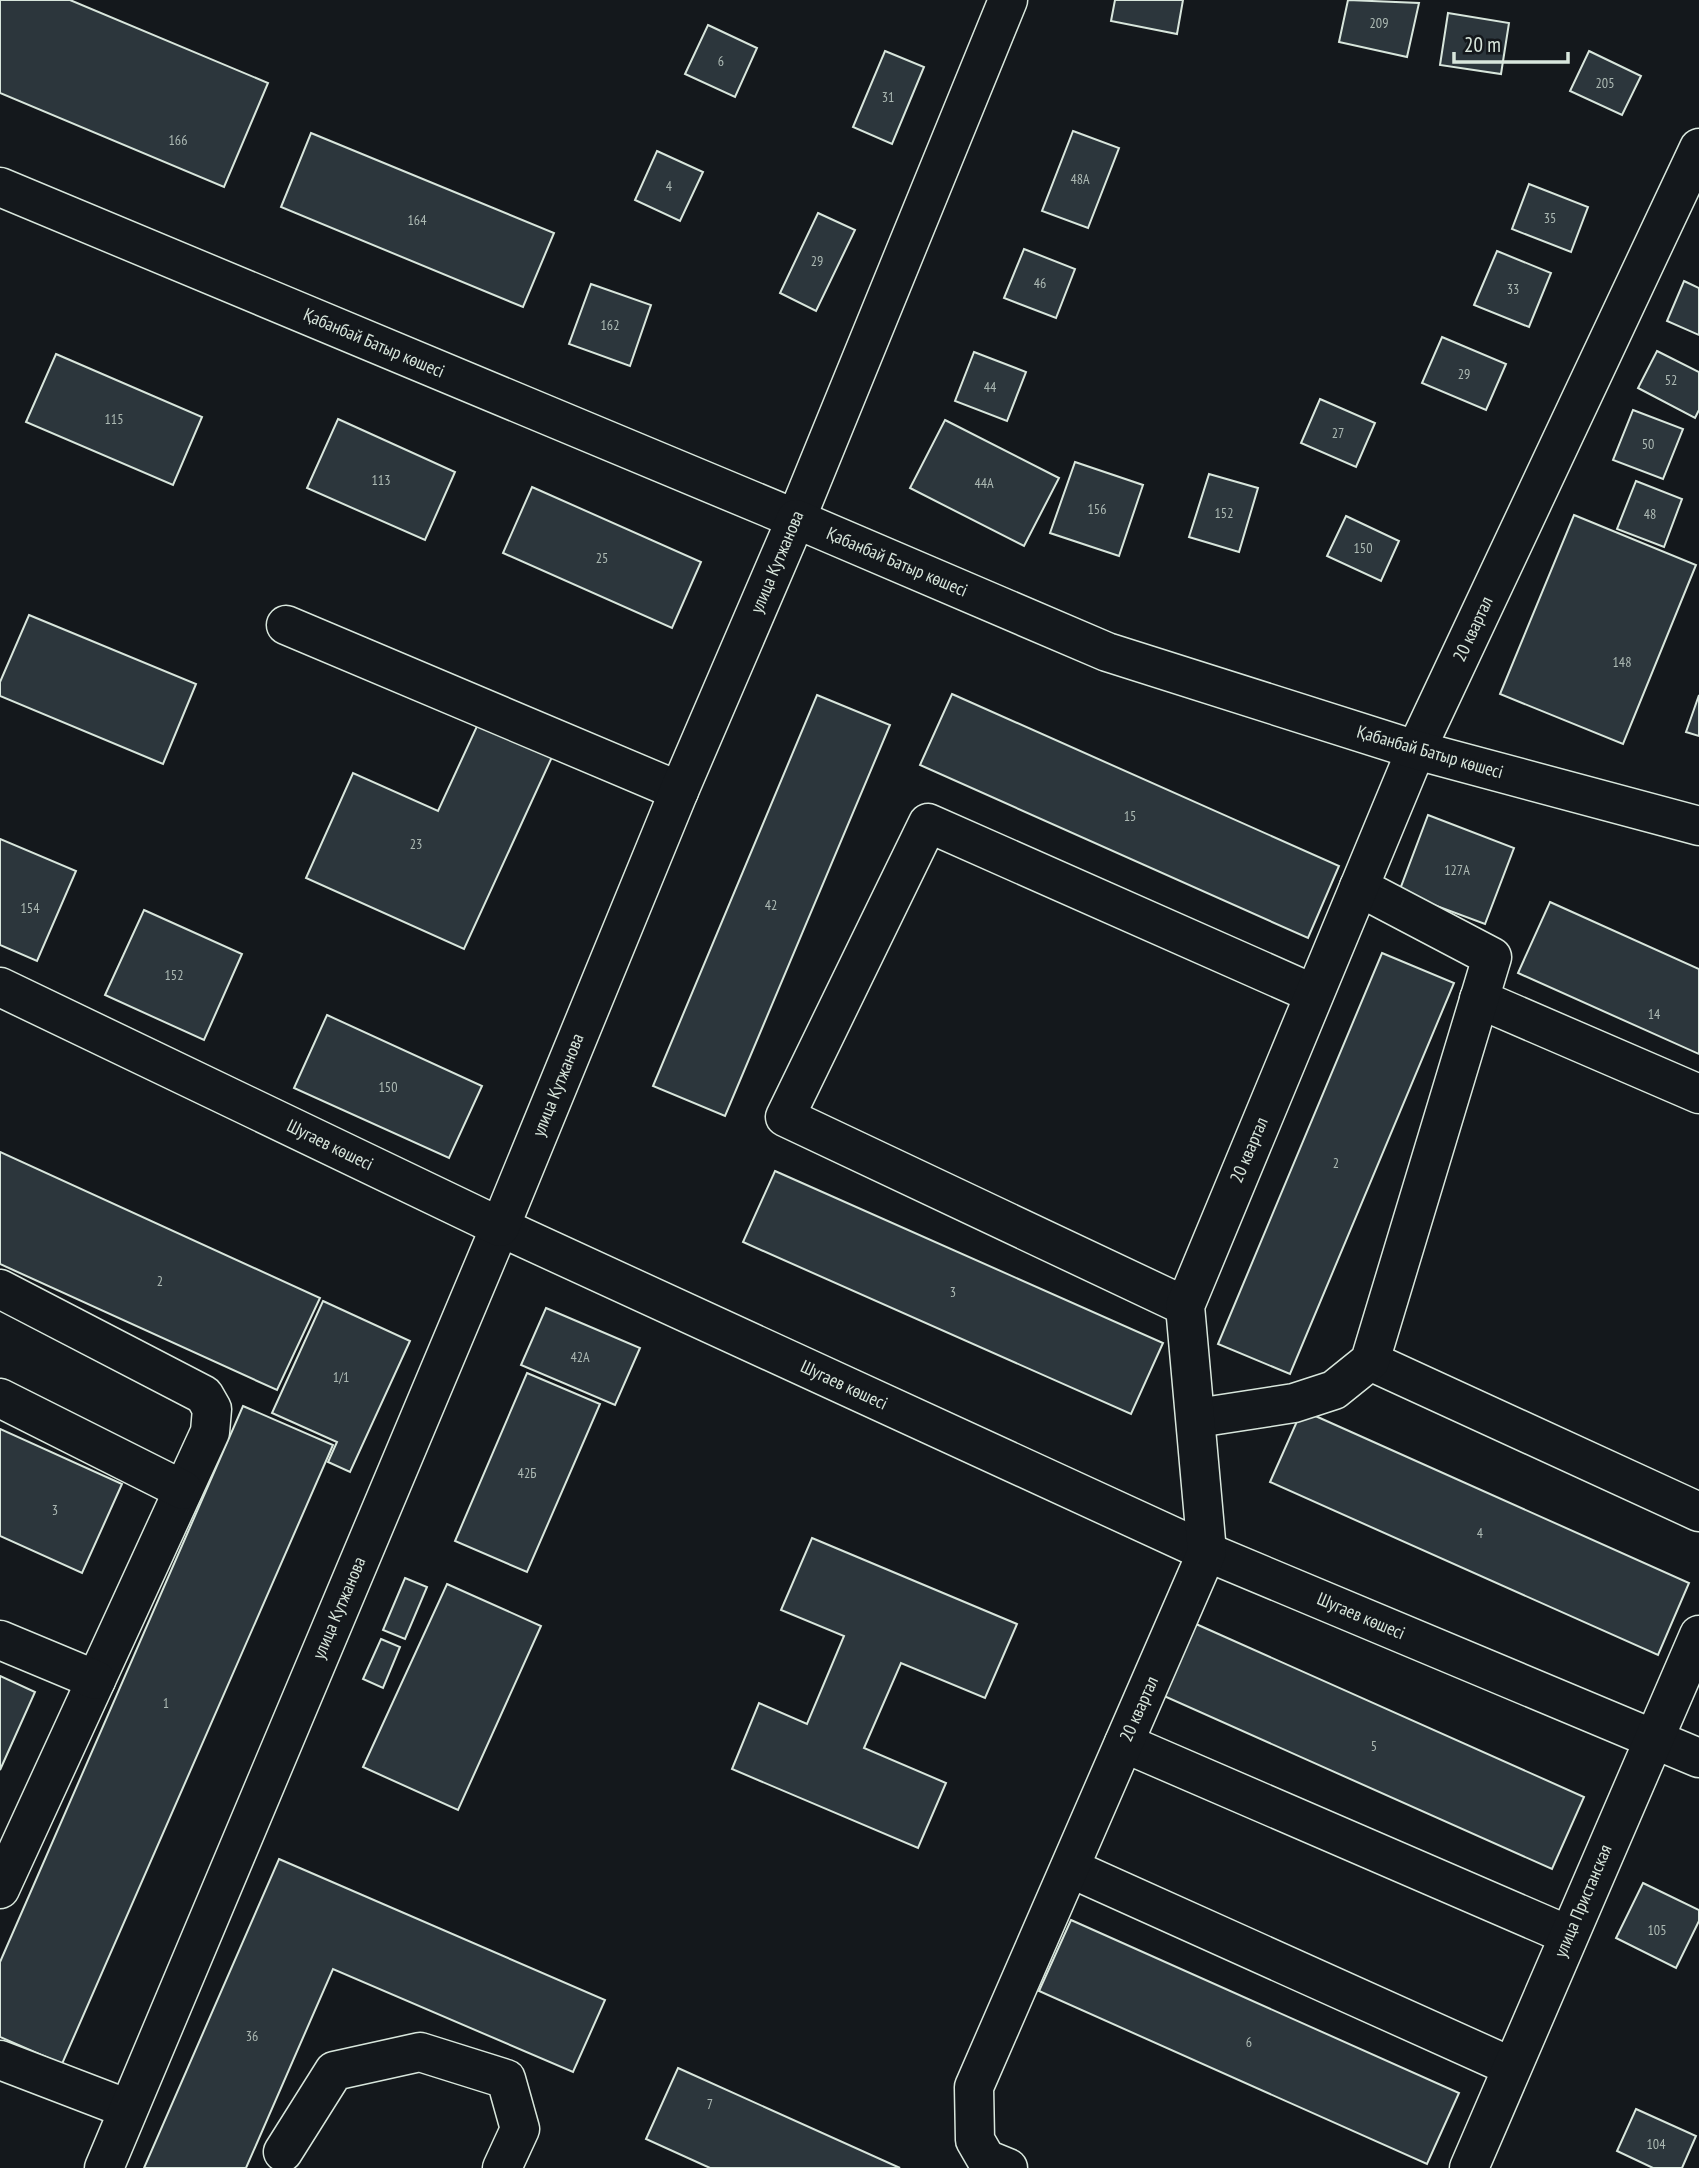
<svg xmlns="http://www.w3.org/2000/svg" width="1699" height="2168" viewBox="0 0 1699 2168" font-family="'PT Sans Narrow',sans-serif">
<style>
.building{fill:#2c363c;stroke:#d8e6dc;stroke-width:2}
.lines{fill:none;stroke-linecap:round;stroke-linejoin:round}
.minor-casing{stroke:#d8e6dc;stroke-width:41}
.major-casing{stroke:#d8e6dc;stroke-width:41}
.minor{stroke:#14181c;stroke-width:38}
.major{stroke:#14181c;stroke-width:38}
.labels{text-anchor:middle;stroke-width:5;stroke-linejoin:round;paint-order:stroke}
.number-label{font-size:14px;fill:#adbab4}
.street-label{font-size:18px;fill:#d8e6dc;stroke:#14181c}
</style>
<rect width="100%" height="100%" fill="#14181c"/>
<g class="building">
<polygon points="0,0 70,0 268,83 224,187 0,93"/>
<polygon points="1115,0 1183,0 1177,34 1111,21"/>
<polygon points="1348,0 1419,3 1407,57 1339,42"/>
<polygon points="1448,13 1509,23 1501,74 1440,65"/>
<polygon points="708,25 757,48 735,97 685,74"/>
<polygon points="885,51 924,67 892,144 853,127"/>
<polygon points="1589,51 1641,76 1622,115 1570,91"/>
<polygon points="1073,131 1119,148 1088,228 1042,211"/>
<polygon points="311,133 554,233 523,307 281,207"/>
<polygon points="657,151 703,172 680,221 635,200"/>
<polygon points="1529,184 1588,207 1571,252 1512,229"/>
<polygon points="818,213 855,230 816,311 780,293"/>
<polygon points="1024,249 1075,269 1056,318 1004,298"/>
<polygon points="1497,251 1551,273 1529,327 1474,305"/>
<polygon points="1684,281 1699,288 1699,335 1667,321"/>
<polygon points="591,284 651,305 630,366 569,344"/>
<polygon points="1442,337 1506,364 1486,410 1422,383"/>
<polygon points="1657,351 1699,372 1699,410 1695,418 1638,388"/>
<polygon points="974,352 1026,372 1007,421 955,401"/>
<polygon points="56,354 202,417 173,485 26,422"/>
<polygon points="1320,399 1375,423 1356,467 1301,443"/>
<polygon points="1633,410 1683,429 1663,479 1613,460"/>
<polygon points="338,419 455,472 425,540 307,488"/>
<polygon points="945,420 1059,478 1024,546 910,488"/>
<polygon points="1075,462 1143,485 1119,556 1050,533"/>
<polygon points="1209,474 1258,488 1239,552 1189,537"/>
<polygon points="1636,481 1682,499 1664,547 1617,529"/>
<polygon points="532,487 701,562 672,628 503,553"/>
<polygon points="1574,515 1696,565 1623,744 1500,694"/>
<polygon points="1346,516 1399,541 1381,581 1327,556"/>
<polygon points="29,615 196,684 163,764 0,696 0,682"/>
<polygon points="952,694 1339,866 1308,938 920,765"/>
<polygon points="817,695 890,725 725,1116 653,1086"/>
<polygon points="1699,695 1699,736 1686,732"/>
<polygon points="478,724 552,757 464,949 306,878 353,773 438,811"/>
<polygon points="1428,815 1514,848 1485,924 1399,892"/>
<polygon points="0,839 76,871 37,961 0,945"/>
<polygon points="1550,902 1699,969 1699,1054 1518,973"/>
<polygon points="144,910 242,954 204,1040 105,995"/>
<polygon points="1382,953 1454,983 1290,1374 1218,1344"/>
<polygon points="327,1015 482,1086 449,1158 294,1088"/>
<polygon points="0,1152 320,1298 277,1390 0,1264"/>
<polygon points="775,1171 1163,1343 1131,1414 743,1242"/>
<polygon points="323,1301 410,1341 350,1472 328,1462 337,1442 272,1413"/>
<polygon points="546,1308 640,1348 615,1405 521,1365"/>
<polygon points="527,1373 600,1404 527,1572 455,1541"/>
<polygon points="243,1406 333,1445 62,2064 0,2037 0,1962"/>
<polygon points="1302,1410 1689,1583 1658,1655 1270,1482"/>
<polygon points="0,1429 122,1484 82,1573 0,1536"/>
<polygon points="812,1538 1017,1624 985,1698 901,1663 864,1748 946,1783 918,1848 732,1769 759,1703 807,1724 844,1636 781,1610"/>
<polygon points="405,1578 427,1587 405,1639 383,1630"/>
<polygon points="447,1584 541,1626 458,1810 363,1767"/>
<polygon points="1196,1624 1584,1797 1552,1869 1164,1696"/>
<polygon points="381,1639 400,1647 383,1688 363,1679"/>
<polygon points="0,1676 35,1692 0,1770"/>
<polygon points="279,1859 605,2000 573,2072 333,1969 246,2168 144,2168"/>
<polygon points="1643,1883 1699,1910 1699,1921 1676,1968 1616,1938"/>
<polygon points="1071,1920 1459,2093 1427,2164 1039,1991"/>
<polygon points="678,2068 900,2168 710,2168 646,2139"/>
<polygon points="1636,2109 1696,2136 1682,2168 1653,2168 1617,2151"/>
</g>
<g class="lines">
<defs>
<g id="minor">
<polyline points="0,187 796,519 1008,0"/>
<polyline points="286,625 679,791"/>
<polyline points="1479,999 1699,1094"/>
<polyline points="0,1289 204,1395 212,1409 210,1432 0,1889"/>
<polyline points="1185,1306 785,1117 928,823 1314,994"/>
<polyline points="1370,1361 1699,1512"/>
<polyline points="0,1398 183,1490"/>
<polyline points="1197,1418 1294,1403 1334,1390 1370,1361 1492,957 1359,887"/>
<polyline points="0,1640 96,1680"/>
<polyline points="1124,1743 1568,1935"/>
<polyline points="1070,1868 1512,2067"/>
<polyline points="0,2060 128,2109"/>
<polyline points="283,2152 334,2071 420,2052 506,2079 520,2129 502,2168"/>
<polyline points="104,2168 500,1227 1207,1552 1699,1758"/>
<polyline points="1008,2168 986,2159 975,2140 974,2087 1207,1552 1185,1306 1416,750 1699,148"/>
<polyline points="1469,2168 1699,1635"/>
</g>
<polyline id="major" points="0,987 500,1227 679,791 796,519 1107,652 1416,750 1699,826"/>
</defs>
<use href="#minor" class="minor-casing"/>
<use href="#major" class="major-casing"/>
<use href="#minor" class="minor"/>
<use href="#major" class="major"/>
</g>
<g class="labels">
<g class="number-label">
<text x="1379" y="28">209</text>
<text x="721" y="66">6</text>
<text x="1605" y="88">205</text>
<text x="888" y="102">31</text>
<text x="178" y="145">166</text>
<text x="1080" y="184">48А</text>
<text x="669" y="191">4</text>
<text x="1550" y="223">35</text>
<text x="417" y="225">164</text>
<text x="817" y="266">29</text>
<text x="1040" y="288">46</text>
<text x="1513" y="294">33</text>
<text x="610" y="330">162</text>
<text x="1464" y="379">29</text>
<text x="1671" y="385">52</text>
<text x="990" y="392">44</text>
<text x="114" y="424">115</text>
<text x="1338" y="438">27</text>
<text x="1648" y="449">50</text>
<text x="381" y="485">113</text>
<text x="984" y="488">44А</text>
<text x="1097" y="514">156</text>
<text x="1224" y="518">152</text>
<text x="1650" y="519">48</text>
<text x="1363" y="553">150</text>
<text x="602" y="563">25</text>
<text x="1622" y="667">148</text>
<text x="1130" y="821">15</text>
<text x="416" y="849">23</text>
<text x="1457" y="875">127А</text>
<text x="771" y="910">42</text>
<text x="30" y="913">154</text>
<text x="174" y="980">152</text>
<text x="1654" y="1019">14</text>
<text x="388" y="1092">150</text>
<text x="1336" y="1168">2</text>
<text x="160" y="1286">2</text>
<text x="953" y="1297">3</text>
<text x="580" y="1362">42А</text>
<text x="341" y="1382">1/1</text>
<text x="527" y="1478">42Б</text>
<text x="55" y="1515">3</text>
<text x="1480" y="1538">4</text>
<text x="166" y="1708">1</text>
<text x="1374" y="1751">5</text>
<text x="1657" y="1935">105</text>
<text x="252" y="2041">36</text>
<text x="1249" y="2047">6</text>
<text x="710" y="2109">7</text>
<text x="1656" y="2149">104</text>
</g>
<g class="street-label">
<text transform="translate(374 343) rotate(23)" y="6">Қабанбай Батыр көшесі</text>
<text transform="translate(777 562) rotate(-67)" y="6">улица Кутжанова</text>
<text transform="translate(897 562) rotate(23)" y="6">Қабанбай Батыр көшесі</text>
<text transform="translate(1473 629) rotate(-65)" y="6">20 квартал</text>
<text transform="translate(1430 752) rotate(16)" y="6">Қабанбай Батыр көшесі</text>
<text transform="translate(558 1085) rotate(-68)" y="6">улица Кутжанова</text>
<text transform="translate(330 1145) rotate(26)" y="6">Шугаев көшесі</text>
<text transform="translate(1249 1150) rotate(-67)" y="6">20 квартал</text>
<text transform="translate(844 1385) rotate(25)" y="6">Шугаев көшесі</text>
<text transform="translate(339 1608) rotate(-67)" y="6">улица Кутжанова</text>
<text transform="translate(1361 1616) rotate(23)" y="6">Шугаев көшесі</text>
<text transform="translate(1139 1709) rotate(-66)" y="6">20 квартал</text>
<text transform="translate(1583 1901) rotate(-67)" y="6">улица Пристанская</text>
</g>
</g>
<path d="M1454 52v10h114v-10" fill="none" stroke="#d8e6dc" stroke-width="3.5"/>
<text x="1464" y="52" font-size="21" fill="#d8e6dc" stroke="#14181c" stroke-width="5" paint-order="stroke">20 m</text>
</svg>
